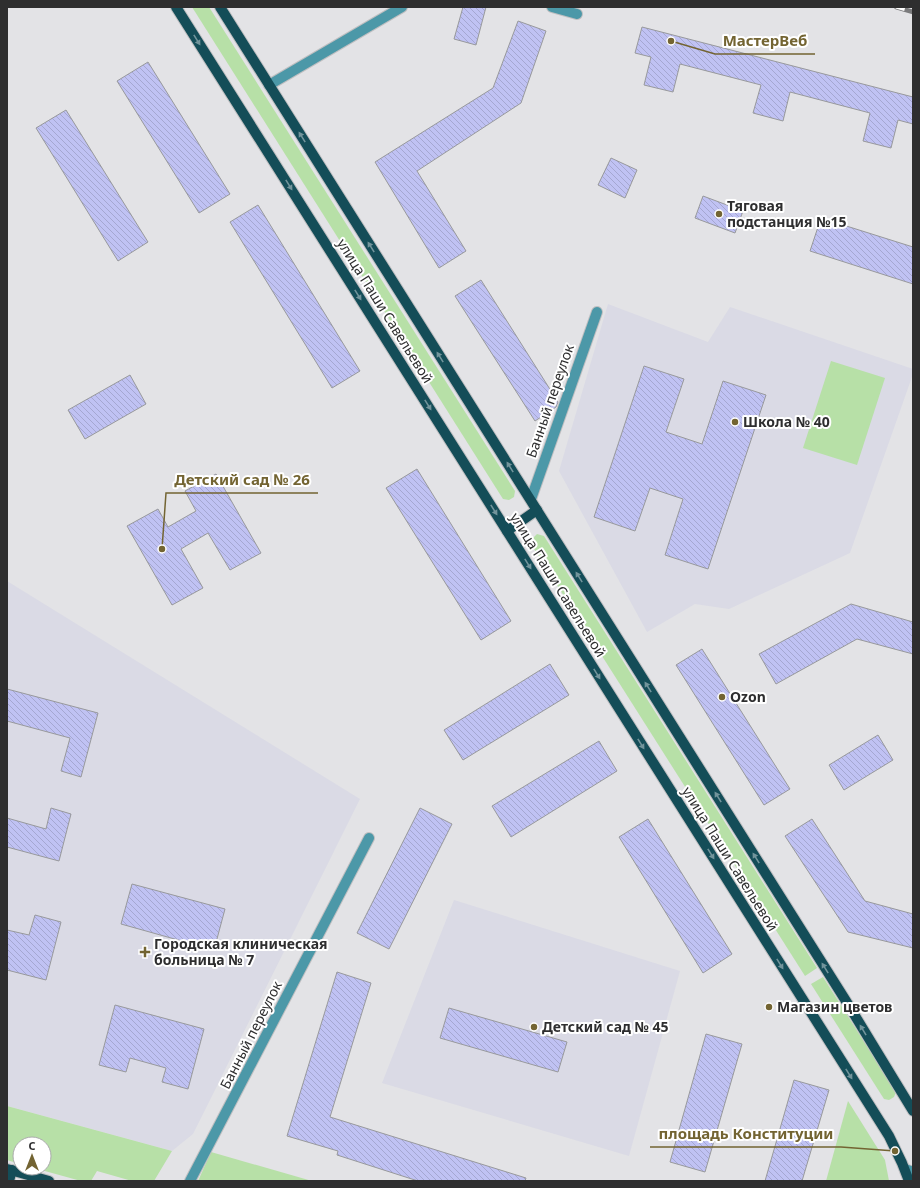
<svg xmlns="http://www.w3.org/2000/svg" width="920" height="1188" viewBox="0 0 920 1188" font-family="'Noto Sans',sans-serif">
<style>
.built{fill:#dadae5}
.green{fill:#b7e0a7}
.building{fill:url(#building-back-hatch);stroke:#98999c}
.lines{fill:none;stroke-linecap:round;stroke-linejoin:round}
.minor-casing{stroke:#bfbfc1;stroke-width:12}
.major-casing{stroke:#bfbfc1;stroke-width:12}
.minor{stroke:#4c98a8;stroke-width:10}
.major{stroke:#144d58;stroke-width:10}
.rail-casing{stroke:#7a7a7c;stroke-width:4.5}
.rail{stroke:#fff;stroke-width:3;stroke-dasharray:9;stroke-linecap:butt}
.oneway{fill:#72949b}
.poi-dot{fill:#736432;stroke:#fff;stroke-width:1.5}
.labels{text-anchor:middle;stroke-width:4;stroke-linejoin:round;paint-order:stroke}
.poi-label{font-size:14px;font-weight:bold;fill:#2e2e2f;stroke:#fff;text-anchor:start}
.street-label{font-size:14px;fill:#2e2e2f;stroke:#fff}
.leader{fill:none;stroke:#736432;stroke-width:1.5}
.callout-dot{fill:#736432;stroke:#fff;stroke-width:1.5}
.callout-label{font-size:15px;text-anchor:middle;font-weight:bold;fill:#736432;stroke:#fff;stroke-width:4;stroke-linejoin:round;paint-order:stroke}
</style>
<defs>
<pattern id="building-back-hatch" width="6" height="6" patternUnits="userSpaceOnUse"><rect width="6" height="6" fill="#c0c2f3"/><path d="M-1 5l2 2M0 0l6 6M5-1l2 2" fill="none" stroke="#a5a7d1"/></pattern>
</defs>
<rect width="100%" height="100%" fill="#e3e3e6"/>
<g class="built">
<polygon points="608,304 708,342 730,307 913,369 913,374 850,553 729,609 695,604 647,632 559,471"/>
<polygon points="7,581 360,799 193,1134 172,1151 7,1106"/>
<polygon points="454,900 680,971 629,1156 382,1083"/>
</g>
<g class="green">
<polygon points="192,7 209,7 515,491 514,497 509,500 503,499"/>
<polygon points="831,361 885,378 857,465 803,448"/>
<polygon points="537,534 544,536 817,968 805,976 531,544 533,538"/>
<polygon points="823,977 896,1092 894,1097 889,1100 884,1099 811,984"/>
<polygon points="848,1101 885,1160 889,1181 826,1181"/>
<polygon points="7,1106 172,1151 154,1181 132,1181 97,1171 91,1181 81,1181 34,1168 44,1168 44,1144 20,1144 20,1164 7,1160"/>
<polygon points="211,1152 312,1181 198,1181"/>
</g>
<g class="building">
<polygon points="463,7 486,7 476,45 454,39"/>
<polygon points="518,21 546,31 521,103 417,171 466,251 439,268 375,162 493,88"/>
<polygon points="642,27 913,97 913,124 898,120 891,148 863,141 870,113 790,92 783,121 753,113 761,85 680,64 673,92 644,85 651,57 635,53"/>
<polygon points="148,62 230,194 199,213 117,81"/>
<polygon points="66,110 148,242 118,261 36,128"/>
<polygon points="611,158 637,170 625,198 598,185"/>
<polygon points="703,196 743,211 735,233 695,218"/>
<polygon points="258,205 360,371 332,388 230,222"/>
<polygon points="821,218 913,247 913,284 810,251"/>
<polygon points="481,280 558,402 556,407 535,421 455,296"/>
<polygon points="644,366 684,379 666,432 702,444 723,381 766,395 708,569 665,555 683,499 650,488 635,531 594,517"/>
<polygon points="130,375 146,404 85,439 68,410"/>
<polygon points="417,469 511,621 481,640 386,488"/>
<polygon points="216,474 261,553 230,570 208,533 181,549 203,588 172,605 127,526 158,509 168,527 196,511 185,491"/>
<polygon points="851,604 913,622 913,654 857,639 776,684 759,654"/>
<polygon points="702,649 790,789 764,805 676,665"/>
<polygon points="550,664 569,695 463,760 444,730"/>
<polygon points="7,689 98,713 81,777 61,771 70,738 7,721"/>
<polygon points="878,735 893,760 844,790 829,765"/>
<polygon points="599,741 617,771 511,837 492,806"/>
<polygon points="51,808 71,814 59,861 7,847 7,818 46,829"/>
<polygon points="420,808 452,824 389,949 357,933"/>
<polygon points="648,819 732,954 703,973 619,837"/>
<polygon points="812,819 865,901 913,914 913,948 848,932 785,836"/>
<polygon points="132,884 225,909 214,950 121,924"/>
<polygon points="35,915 61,922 46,980 7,970 7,930 29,935"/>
<polygon points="337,972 371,983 330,1117 526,1178 525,1181 418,1181 337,1155 338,1151 287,1136"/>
<polygon points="115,1005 204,1029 188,1089 162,1082 166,1068 130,1058 126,1072 99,1065"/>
<polygon points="449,1008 567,1042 558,1072 440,1038"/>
<polygon points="706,1034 742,1044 705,1172 670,1162"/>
<polygon points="794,1080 829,1090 802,1181 765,1181"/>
</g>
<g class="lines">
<defs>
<g id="minor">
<polyline points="552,7 577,14"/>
<polyline points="269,85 402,7"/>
<polyline points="531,499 597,312"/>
<polyline points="905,1169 913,1172"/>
<polyline points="190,1181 369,838"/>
</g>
<g id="major">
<polyline points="176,7 889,1136 902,1163 909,1181"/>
<polyline points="220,7 846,1001 913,1111"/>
<polyline points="507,531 537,510"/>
<polyline points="7,1169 49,1181"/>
<polyline points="9,1181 12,1170"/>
</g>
</defs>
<use href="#minor" class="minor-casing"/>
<use href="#major" class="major-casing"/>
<use href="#minor" class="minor"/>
<use href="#major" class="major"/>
<defs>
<polyline id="rail" points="896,7 913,12"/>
</defs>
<use href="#rail" class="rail-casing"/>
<use href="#rail" class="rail"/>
</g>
<defs><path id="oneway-solid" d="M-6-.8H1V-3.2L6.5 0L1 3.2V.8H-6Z"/></defs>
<g class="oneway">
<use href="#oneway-solid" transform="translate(197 40) rotate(58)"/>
<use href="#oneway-solid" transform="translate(302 137) rotate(-122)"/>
<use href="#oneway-solid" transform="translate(289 185) rotate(58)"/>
<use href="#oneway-solid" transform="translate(371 247) rotate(-122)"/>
<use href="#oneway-solid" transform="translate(358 295) rotate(58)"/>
<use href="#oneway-solid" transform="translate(440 357) rotate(-122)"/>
<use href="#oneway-solid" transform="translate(428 405) rotate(58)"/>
<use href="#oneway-solid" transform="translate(510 467) rotate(-122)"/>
<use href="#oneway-solid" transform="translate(494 510) rotate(58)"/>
<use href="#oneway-solid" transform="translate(528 564) rotate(58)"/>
<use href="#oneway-solid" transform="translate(579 577) rotate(-122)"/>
<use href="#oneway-solid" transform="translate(597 674) rotate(58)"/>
<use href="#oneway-solid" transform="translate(648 687) rotate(-122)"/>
<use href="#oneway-solid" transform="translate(641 744) rotate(58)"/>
<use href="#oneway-solid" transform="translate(718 797) rotate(-122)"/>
<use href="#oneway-solid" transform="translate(711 854) rotate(58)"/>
<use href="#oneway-solid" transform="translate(756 858) rotate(-122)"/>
<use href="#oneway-solid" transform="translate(780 964) rotate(58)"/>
<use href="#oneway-solid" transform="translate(825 968) rotate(-122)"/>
<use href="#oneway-solid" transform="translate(863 1030) rotate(-121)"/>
<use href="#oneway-solid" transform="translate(849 1074) rotate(58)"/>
</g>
<g class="poi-dot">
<circle cx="719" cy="214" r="4"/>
<circle cx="735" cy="422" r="4"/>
<circle cx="722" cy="697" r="4"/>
<path d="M143 946h4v4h4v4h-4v4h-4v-4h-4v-4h4z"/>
<circle cx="769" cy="1007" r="4"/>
<circle cx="534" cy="1027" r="4"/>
</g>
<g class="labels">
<g class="poi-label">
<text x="727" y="211">Тяговая<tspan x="727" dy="16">подстанция №15</tspan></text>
<text x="743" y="427">Школа № 40</text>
<text x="730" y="702">Ozon</text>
<text x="154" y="949">Городская клиническая<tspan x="154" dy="16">больница № 7</tspan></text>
<text x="777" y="1012">Магазин цветов</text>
<text x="542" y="1032">Детский сад № 45</text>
</g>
<g class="street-label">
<text transform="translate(385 311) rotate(58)" y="5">улица Паши Савельевой</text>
<text transform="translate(550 401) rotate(-71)" y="5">Банный переулок</text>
<text transform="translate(558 585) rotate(58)" y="5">улица Паши Савельевой</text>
<text transform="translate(730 859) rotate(58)" y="5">улица Паши Савельевой</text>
<text transform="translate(251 1035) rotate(-63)" y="5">Банный переулок</text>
</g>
</g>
<path class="leader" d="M671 41L715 54H815M162 549L166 493H318M895 1151L841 1147H650"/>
<g class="callout-dot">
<circle cx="671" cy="41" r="4"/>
<circle cx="162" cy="549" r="4"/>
<circle cx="895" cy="1151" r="4"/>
</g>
<g class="callout-label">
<text x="765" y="46">МастерВеб</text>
<text x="242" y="485">Детский сад № 26</text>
<text x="746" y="1139">площадь Конституции</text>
</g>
<rect width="920" height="1188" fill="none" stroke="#2e2e2f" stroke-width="16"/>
<g transform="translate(32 1156)"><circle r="19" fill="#ffffff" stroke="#ababac"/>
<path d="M0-3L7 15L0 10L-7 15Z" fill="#736432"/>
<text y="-6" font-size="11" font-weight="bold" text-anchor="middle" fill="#2e2e2f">С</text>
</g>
</svg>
